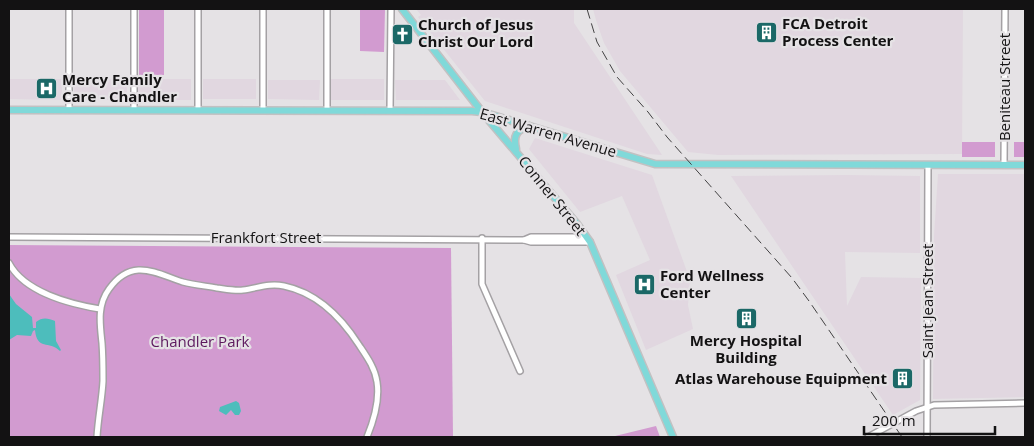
<svg xmlns="http://www.w3.org/2000/svg" width="1034" height="446" viewBox="0 0 1034 446" font-family="'Open Sans',sans-serif">
<style>
.built{fill:#e1d7e0}
.green{fill:#d29bd0}
.water{fill:#4dbdbc}
.lines{fill:none;stroke-linecap:round;stroke-linejoin:round}
.minor-casing{stroke:#a4a1a4;stroke-width:8}
.major-casing{stroke:#c2c1c2;stroke-width:9}
.minor{stroke:#fff;stroke-width:5}
.major{stroke:#80d9d9;stroke-width:6}
.rail{stroke:#434243;stroke-width:1;stroke-dasharray:10 5;stroke-linecap:butt}
.labels{text-anchor:middle;stroke-width:4.5;stroke-linejoin:round;paint-order:stroke}
.poi-label{font-size:15px;font-weight:bold;fill:#131213;stroke:#e5e2e5;text-anchor:start}
.street-label{font-size:15px;fill:#131213;stroke:#e5e2e5}
.park-label{font-size:15px;fill:#5d195e;stroke:#e5e2e5}
</style>
<rect width="100%" height="100%" fill="#e5e2e5"/>
<g class="built">
<polygon points="416,9 574,9 574,23 662,155 647,154 485,101 418,17 421,15"/>
<polygon points="593,9 963,9 962,154 718,155 688,152 620,71 604,43 596,20"/>
<polygon points="9,79 62,79 62,100 9,99"/>
<rect x="74" y="79" width="53" height="21"/>
<rect x="138" y="79" width="53" height="21"/>
<rect x="203" y="79" width="53" height="20"/>
<rect x="331" y="79" width="53" height="21"/>
<polygon points="268,80 320,80 319,100 268,99"/>
<polygon points="395,80 445,80 460,100 396,100"/>
<polygon points="535,138 652,175 690,280 688,305 693,329 646,350 616,275 650,260 622,196 580,212 529,149"/>
<polygon points="938,174 1025,174 1025,397 933,399 934,236"/>
<polygon points="846,175 920,176 920,253 845,252 847,306 861,277 921,278 920,400 893,415 731,176"/>
</g>
<g class="green">
<rect x="139" y="9" width="25" height="66"/>
<polygon points="360,9 385,9 384,52 360,51"/>
<rect x="962" y="142" width="33" height="15"/>
<rect x="1014" y="142" width="11" height="15"/>
<polygon points="9,245 451,248 453,437 9,437"/>
<polygon points="656,426 660,437 611,437"/>
</g>
<g class="water">
<path d="M9,294L16,304L32,317L33,328H36V322C42,317 48,318 55,321L56,341L61,350L60,351C49,340 37,351 35,330L33,331L31,336L17,335L9,340Z"/>
<polygon points="236,401 239,403 241,411 239,415 235,415 231,410 226,415 219,411 220,407"/>
</g>
<g class="lines">
<defs>
<g id="minor">
<polyline points="198,9 198,110"/>
<polyline points="69,110 69,9"/>
<polyline points="134,110 134,9"/>
<polyline points="263,110 263,9"/>
<polyline points="327,110 327,9"/>
<polyline points="390,110 391,9"/>
<polyline points="1004,165 1005,9"/>
<polyline points="9,237 524,240"/>
<polyline points="586,237 531,237 524,240 531,242 590,242"/>
<polyline points="482,238 482,284 520,371"/>
<path d="M9,263C24,292 70,304 100,309"/>
<path d="M97,437C98,418 102,400 103,381C103,368 103,356 102,343C100,324 97,305 109,289C132,257 155,273 183,282C194,285 206,286 217,288C225,289 235,291 243,290C258,288 269,283 284,286C318,293 341,317 359,345C367,357 375,368 377,382C380,401 374,420 367,437"/>
<polyline points="868,437 916,411 934,405 1025,403"/>
<polyline points="927,437 928,165"/>
</g>
<g id="major">
<polyline points="402,9 482,112 577,224 590,242 673,437"/>
<polyline points="9,110 472,111 482,112 655,164 1025,165"/>
<path d="M516,149C513,136 516,130 529,126"/>
</g>
</defs>
<use href="#minor" class="minor-casing"/>
<use href="#major" class="major-casing"/>
<use href="#minor" class="minor"/>
<use href="#major" class="major"/>
<polyline class="rail" points="587,9 597,42 617,77 648,112 667,137 792,278 809,301 902,437"/>
</g>
<defs>
<symbol id="building-square" viewBox="-11 -11 22 22"><rect x="-9" y="-9" width="18" height="18" rx="4" fill="#1b6867" stroke="#e5e2e5"/><path d="M-4-6H4V6H1V3H-1V6H-4ZM-2.5-4.3h1.7v1.8h-1.7ZM.8-4.3h1.7v1.8H.8ZM-2.5-1h1.7V.8h-1.7ZM.8-1h1.7V.8H.8Z" fill="#fff"/></symbol>
<symbol id="church-square" viewBox="-11 -11 22 22"><rect x="-9" y="-9" width="18" height="18" rx="4" fill="#1b6867" stroke="#e5e2e5"/><path d="M-1.2-6h2.4v3.5h3.3v2.4h-3.3V6h-2.4V-.1h-3.3v-2.4h3.3Z" fill="#fff"/></symbol>
<symbol id="hospital-square" viewBox="-11 -11 22 22"><rect x="-9" y="-9" width="18" height="18" rx="4" fill="#1b6867" stroke="#e5e2e5"/><path d="M-5-5h3v3.5h4V-5h3V5h-3V1.5h-4V5h-3Z" fill="#fff"/></symbol>
</defs>
<g fill-rule="evenodd">
<use href="#building-square" x="754" y="20" width="25" height="25"/>
<use href="#church-square" x="390" y="22" width="25" height="25"/>
<use href="#hospital-square" x="34" y="76" width="25" height="25"/>
<use href="#hospital-square" x="632" y="272" width="25" height="25"/>
<use href="#building-square" x="734" y="306" width="25" height="25"/>
<use href="#building-square" x="890" y="366" width="25" height="25"/>
</g>
<g class="labels">
<g class="poi-label">
<text x="782" y="29">FCA Detroit<tspan x="782" dy="17">Process Center</tspan></text>
<text x="418" y="30">Church of Jesus<tspan x="418" dy="17">Christ Our Lord</tspan></text>
<text x="62" y="85">Mercy Family<tspan x="62" dy="17">Care - Chandler</tspan></text>
<text x="660" y="281">Ford Wellness<tspan x="660" dy="17">Center</tspan></text>
<text x="746" y="346" text-anchor="middle">Mercy Hospital<tspan x="746" dy="17">Building</tspan></text>
<text x="887" y="384" text-anchor="end">Atlas Warehouse Equipment</text>
</g>
<g class="street-label">
<text transform="translate(1005 87) rotate(-90)" y="5">Beniteau Street</text>
<text transform="translate(548 133) rotate(16)" y="5">East Warren Avenue</text>
<text transform="translate(552 196) rotate(51)" y="5">Conner Street</text>
<text x="266" y="243">Frankfort Street</text>
<text transform="translate(928 301) rotate(-90)" y="5">Saint Jean Street</text>
</g>
<g class="park-label">
<text x="200" y="347">Chandler Park</text>
</g>
</g>
<rect width="1034" height="446" fill="none" stroke="#131213" stroke-width="20"/>
<path d="M864 426v8h131v-8" fill="none" stroke="#131213" stroke-width="2.5"/>
<text x="872" y="426" font-size="15" fill="#131213" stroke="#e5e2e5" stroke-width="4" paint-order="stroke">200 m</text>
</svg>
